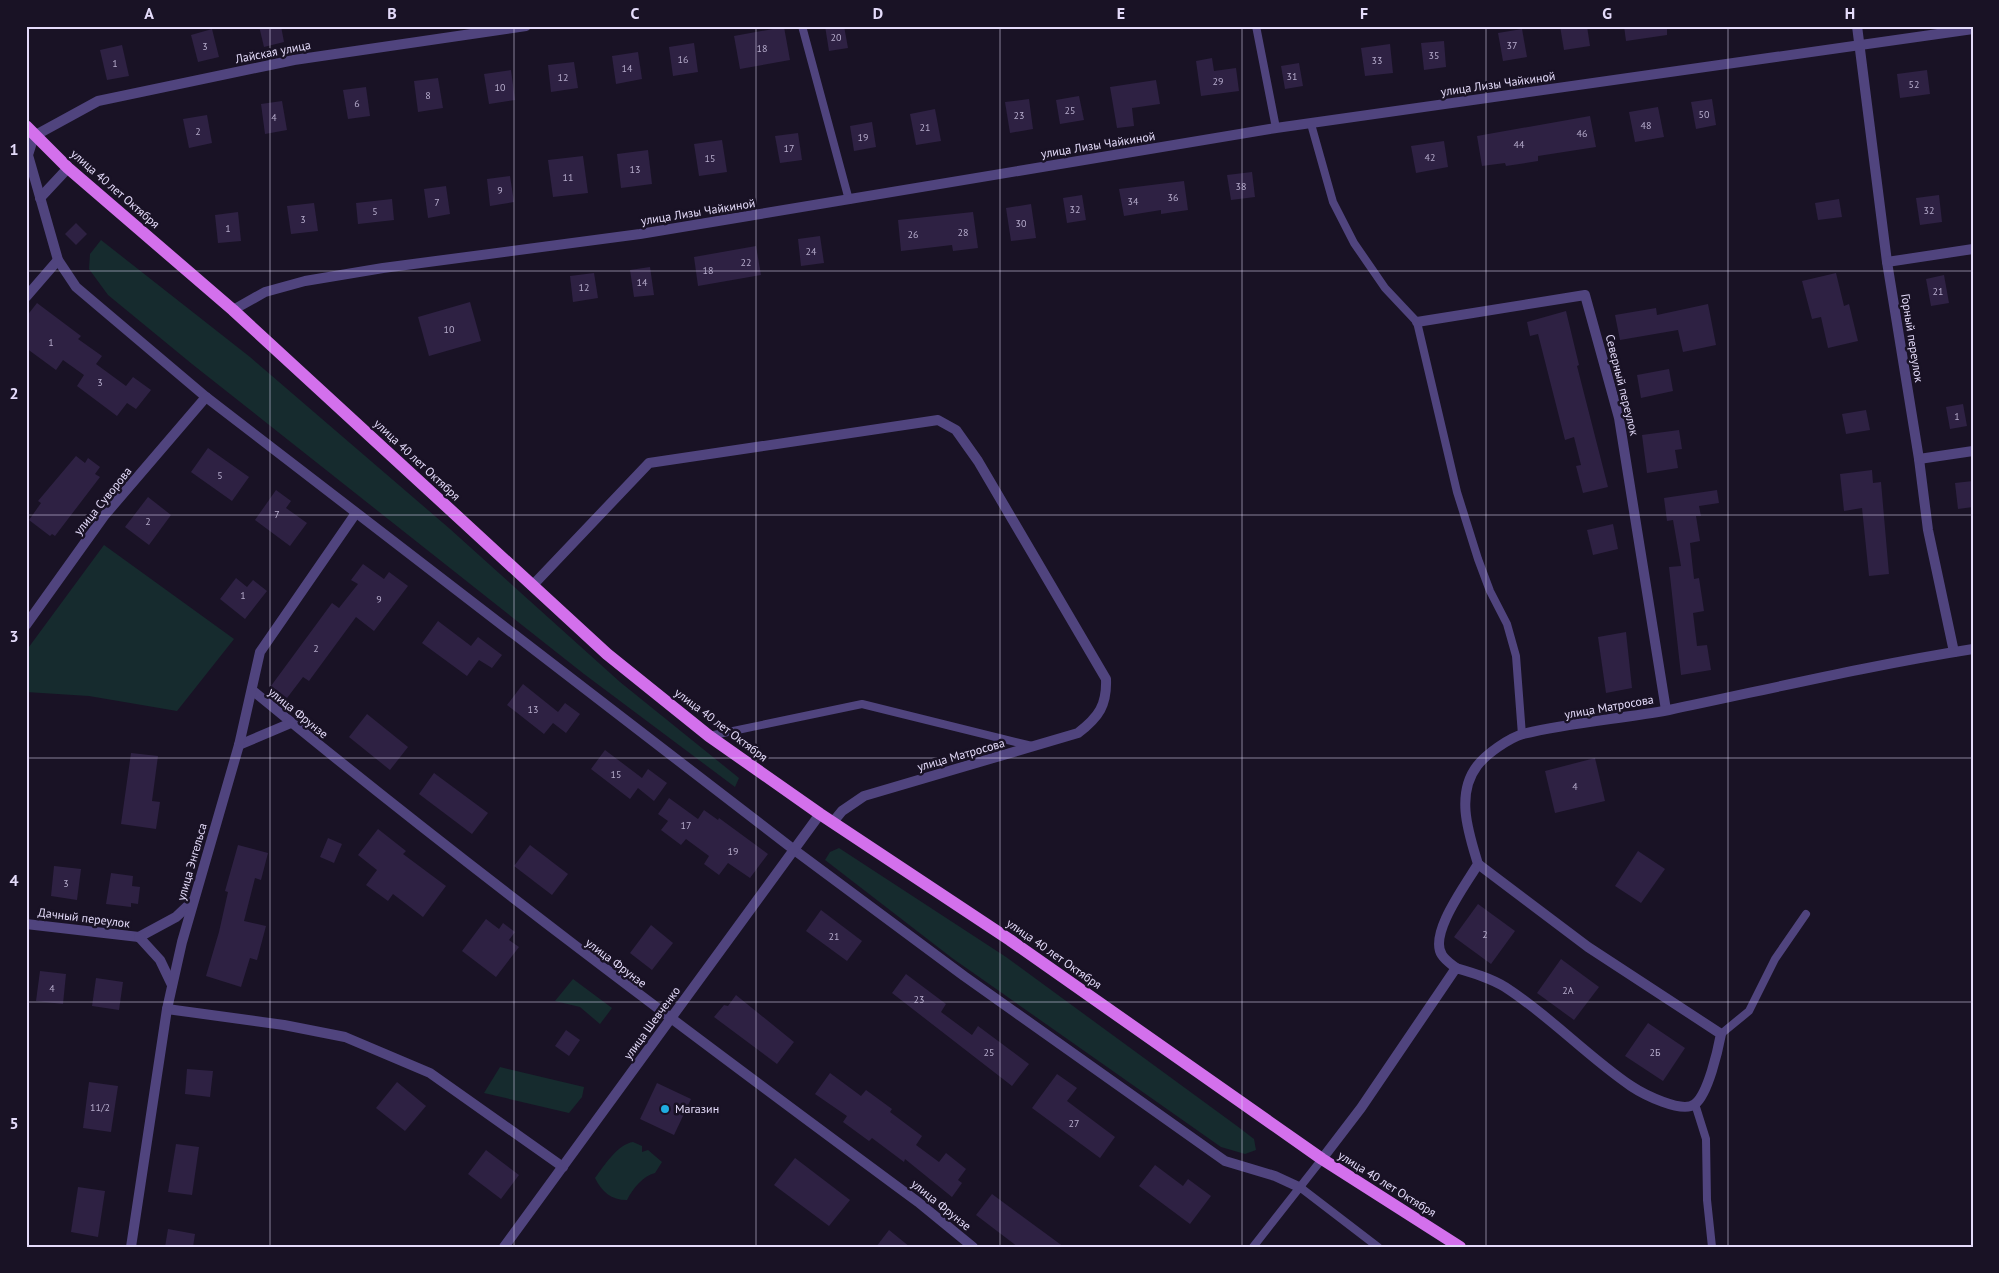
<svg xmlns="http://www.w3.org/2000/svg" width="1999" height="1273" viewBox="0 0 1999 1273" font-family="'PT Sans',sans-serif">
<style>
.green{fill:#162b2e}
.building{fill:#2e2143}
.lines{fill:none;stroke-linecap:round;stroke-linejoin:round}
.lane{stroke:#50447e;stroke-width:8}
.street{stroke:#50447e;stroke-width:10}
.primary{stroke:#d370ec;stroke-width:12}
.grid{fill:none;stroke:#e4dbfa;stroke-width:1;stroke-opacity:0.55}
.poi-dot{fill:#20ade1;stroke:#191225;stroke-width:2}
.labels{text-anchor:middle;stroke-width:5;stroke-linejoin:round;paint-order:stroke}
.number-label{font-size:10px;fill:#b6accc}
.street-label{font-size:12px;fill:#e4dbfa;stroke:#191225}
.poi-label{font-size:12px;fill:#e4dbfa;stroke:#191225;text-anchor:start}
.neatline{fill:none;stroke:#e4dbfa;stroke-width:2}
.grid-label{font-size:16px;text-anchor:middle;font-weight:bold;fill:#e4dbfa}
</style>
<rect width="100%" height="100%" fill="#191225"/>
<g class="green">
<polygon points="101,240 250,357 450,529 620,682 739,778 735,787 584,674 192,364 108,295 89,269 90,254"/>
<polygon points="104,545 234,639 177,711 89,696 26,692 26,651"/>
<polygon points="839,848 1006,957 1237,1126 1254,1139 1256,1150 1245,1154 1221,1147 952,958 825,860 830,852"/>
<polygon points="573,979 612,1008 600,1024 580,1007 555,1001"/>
<polygon points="500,1067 584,1087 582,1097 569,1113 484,1093"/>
<path d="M633,1142L642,1146V1152L648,1150L662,1162L655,1173C643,1176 633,1188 627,1200C611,1200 602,1192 595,1178C604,1166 618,1144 633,1142Z"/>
</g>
<g class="building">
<polygon points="259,26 281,26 284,42 264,47"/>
<polygon points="825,26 844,26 848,48 829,51"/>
<polygon points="1560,26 1587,26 1590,46 1564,50"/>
<polygon points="1624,26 1667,26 1667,35 1626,41"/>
<polygon points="784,27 790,60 740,69 734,36"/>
<polygon points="212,29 219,57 198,62 191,35"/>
<polygon points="1522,29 1527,57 1503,61 1498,33"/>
<polygon points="1444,41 1446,67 1424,70 1421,43"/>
<polygon points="694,43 698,72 673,76 669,47"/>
<polygon points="1390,44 1393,73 1365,76 1361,48"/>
<polygon points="122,45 129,76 107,80 100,50"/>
<polygon points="638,52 642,79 616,84 612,56"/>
<polygon points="1212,58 1214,71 1236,68 1239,91 1201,96 1196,61"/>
<polygon points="574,62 578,88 551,92 548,65"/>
<polygon points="1299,63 1303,86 1285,89 1281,66"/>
<polygon points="511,70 515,100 489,104 484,74"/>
<polygon points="1927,70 1930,94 1900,98 1897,74"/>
<polygon points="438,78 443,108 418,112 414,81"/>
<polygon points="1156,80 1160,104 1132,108 1134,126 1117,128 1110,87"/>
<polygon points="366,87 370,116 348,119 343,90"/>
<polygon points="1079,96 1084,120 1060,124 1056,100"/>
<polygon points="1029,99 1033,129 1010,133 1005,102"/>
<polygon points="1712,99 1716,125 1696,129 1691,102"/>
<polygon points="282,101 287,130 265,134 261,104"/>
<polygon points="1658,107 1664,137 1635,142 1629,112"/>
<polygon points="935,109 941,141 916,145 910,114"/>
<polygon points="207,115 212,143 189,148 183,119"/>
<polygon points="1590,116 1596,147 1538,156 1538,161 1506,166 1505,163 1482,166 1477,136"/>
<polygon points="872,122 876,147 854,151 850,126"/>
<polygon points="798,133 802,160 780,163 775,136"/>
<polygon points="722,140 727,172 699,176 694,144"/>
<polygon points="1444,141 1448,167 1416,173 1411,146"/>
<polygon points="648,150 652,184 621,188 617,154"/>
<polygon points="583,156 588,193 553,197 548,160"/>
<polygon points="1252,172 1255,197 1231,200 1227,175"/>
<polygon points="510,176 514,202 490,206 487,179"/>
<polygon points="1184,181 1188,210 1161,214 1161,210 1124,216 1119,189"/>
<polygon points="446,186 450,214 428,218 424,189"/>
<polygon points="1082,195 1086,220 1067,223 1063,198"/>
<polygon points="1939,195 1942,222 1920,225 1916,198"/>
<polygon points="392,199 394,220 358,224 356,203"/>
<polygon points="1839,199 1842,217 1818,220 1815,203"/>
<polygon points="314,203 318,231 291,234 287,206"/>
<polygon points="1031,204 1036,238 1011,241 1006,208"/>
<polygon points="238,212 241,241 218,243 215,215"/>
<polygon points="973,212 978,248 953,251 952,245 901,251 898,220"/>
<polygon points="76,223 87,234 76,245 65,234"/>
<polygon points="820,236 824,263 801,266 798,239"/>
<polygon points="756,246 761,275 698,286 694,257"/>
<polygon points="650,267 654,295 634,297 630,270"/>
<polygon points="594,273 598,298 573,302 570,276"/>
<polygon points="1836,273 1844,306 1849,304 1858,341 1828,348 1821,317 1812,319 1802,281"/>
<polygon points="1944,275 1949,303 1931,306 1926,279"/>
<polygon points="470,302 481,341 429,356 418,317"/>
<polygon points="37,303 81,336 78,339 102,356 96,364 126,386 133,377 151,390 136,409 127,403 117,416 77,386 84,375 63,360 56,370 26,348 26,317"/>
<polygon points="1708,304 1716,345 1683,352 1678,330 1620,340 1615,315 1656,308 1657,315"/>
<polygon points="1566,311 1579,365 1577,366 1608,487 1583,493 1576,466 1581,465 1574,437 1565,440 1538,334 1530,336 1527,322"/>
<polygon points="1669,369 1673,391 1641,398 1637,375"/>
<polygon points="1963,404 1967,426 1950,429 1946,407"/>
<polygon points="1866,410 1870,430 1846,434 1842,414"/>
<polygon points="1679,430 1682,449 1675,450 1678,468 1647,473 1642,435"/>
<polygon points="208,448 249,477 232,501 191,472"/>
<polygon points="76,456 85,463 88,458 100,467 95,474 100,477 55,536 52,534 50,536 29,520 41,503 38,501"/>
<polygon points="1872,470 1873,483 1881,482 1889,574 1869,576 1862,508 1844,511 1840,474"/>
<polygon points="1973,481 1973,507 1958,509 1955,483"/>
<polygon points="276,490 291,501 286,508 307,523 290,546 255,520"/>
<polygon points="1717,490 1719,503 1699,506 1701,516 1696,516 1700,541 1690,543 1694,579 1699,578 1704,611 1693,613 1697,646 1707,645 1711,670 1681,675 1669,567 1681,566 1673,520 1667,521 1664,498"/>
<polygon points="148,497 171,515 149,545 125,527"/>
<polygon points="1613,524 1618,549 1593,555 1587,530"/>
<polygon points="363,564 384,579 389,572 408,586 374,631 356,617 309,681 303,677 287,698 271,686 332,603 339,608 358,584 351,580"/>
<polygon points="236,578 247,587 253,580 267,591 245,619 220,599"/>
<polygon points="438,621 471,646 478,637 502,655 492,668 479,660 467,676 422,643"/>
<polygon points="1626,632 1632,688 1606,693 1598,637"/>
<polygon points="523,684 558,712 565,703 580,714 566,733 553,723 544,734 507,705"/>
<polygon points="367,714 408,747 390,770 349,737"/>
<polygon points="605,750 642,778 648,769 667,783 654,801 638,788 630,799 591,769"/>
<polygon points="131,753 158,756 152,801 160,802 156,829 121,824"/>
<polygon points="1595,758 1605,801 1555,813 1545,771"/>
<polygon points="434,773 488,813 472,834 419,794"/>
<polygon points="669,798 698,819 704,810 718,820 719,818 768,854 750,878 728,863 719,875 704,864 709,856 686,839 681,845 661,830 668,821 658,814"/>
<polygon points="378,829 406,851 403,854 446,886 423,917 393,894 388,901 366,885 377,870 358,855"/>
<polygon points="328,838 342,844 334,863 320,857"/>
<polygon points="238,845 268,853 261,880 255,878 244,921 266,926 257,960 250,958 241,987 206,976 219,932 228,892 225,891"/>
<polygon points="530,845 568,874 552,895 514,866"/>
<polygon points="1638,851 1665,869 1641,903 1615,886"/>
<polygon points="54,866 81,869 77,900 51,896"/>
<polygon points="111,873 133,876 132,886 140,887 138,904 131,903 131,907 106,904"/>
<polygon points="1478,904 1515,931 1491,964 1454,937"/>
<polygon points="821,910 862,941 847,961 806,931"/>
<polygon points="486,919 499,929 503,923 515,932 509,940 519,947 496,977 462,951"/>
<polygon points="651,925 673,943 652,970 630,953"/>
<polygon points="1561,959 1599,987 1574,1020 1537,993"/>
<polygon points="40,971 66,974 63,1004 36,1001"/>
<polygon points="906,974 946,1004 941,1012 972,1035 978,1026 1029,1064 1012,1086 892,993"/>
<polygon points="96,978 123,982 119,1010 92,1006"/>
<polygon points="736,995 794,1042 777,1064 714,1017 724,1005 728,1006"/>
<polygon points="1648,1023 1685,1048 1663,1081 1625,1056"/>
<polygon points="566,1030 580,1040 569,1056 555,1046"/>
<polygon points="187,1069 213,1071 210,1097 185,1094"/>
<polygon points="830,1073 861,1096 866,1090 892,1109 890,1112 922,1136 916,1145 939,1162 946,1153 966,1169 958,1180 962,1183 952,1197 905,1159 904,1162 872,1138 869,1141 843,1122 847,1116 815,1094"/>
<polygon points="1057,1074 1077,1088 1067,1101 1115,1137 1100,1158 1032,1108"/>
<polygon points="89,1082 118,1086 111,1132 83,1128"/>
<polygon points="397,1082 426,1106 405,1131 376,1108"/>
<polygon points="657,1083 691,1099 674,1135 640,1119"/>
<polygon points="176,1144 199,1147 192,1195 168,1192"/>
<polygon points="486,1150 519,1175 501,1199 468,1174"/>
<polygon points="795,1158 850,1200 829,1226 774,1185"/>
<polygon points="1155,1165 1183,1186 1188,1179 1211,1196 1190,1224 1139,1186"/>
<polygon points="78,1187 105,1191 98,1237 71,1232"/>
<polygon points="992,1194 1064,1247 1018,1247 976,1215"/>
<polygon points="168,1229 195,1234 193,1247 165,1247"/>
<polygon points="889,1230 910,1247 876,1247"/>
</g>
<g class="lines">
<g class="lane">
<polyline points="802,26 849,200"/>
<polyline points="1256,26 1276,128"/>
<polyline points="1311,124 1333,202 1354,243 1385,288 1417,322 1457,492 1478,559 1490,591 1507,624 1516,656 1522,735"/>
<polyline points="709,736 862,704 1032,746"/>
<polyline points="1721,1034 1749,1011 1775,959 1806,914"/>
<polyline points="1695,1104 1706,1139 1707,1200 1712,1247"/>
<polyline points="1301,1188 1378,1247"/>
<polyline points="1253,1247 1322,1159"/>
</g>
<g class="street">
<polyline points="526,26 294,60 98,101 34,136 28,155 58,260 76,287 206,397 793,849 964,976 1225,1161 1275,1176 1301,1188"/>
<polyline points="1857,26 1887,262 1919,459 1928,530 1954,652"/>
<polyline points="40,198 68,168"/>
<polyline points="1887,262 1973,249"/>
<polyline points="26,297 58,260"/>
<polyline points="233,310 265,292 305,281 383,268 640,234 1276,128 1973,29"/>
<polyline points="1417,322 1585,295 1619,418 1666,710"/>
<polyline points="1919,459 1973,451"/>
<path d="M533,585L649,463L938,420L956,430L978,461L1106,679C1107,705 1099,717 1078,733L864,796L842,811L833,822"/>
<polyline points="26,625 104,516 206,397"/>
<path d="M252,690C468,868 692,1035 918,1202L973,1247"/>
<polyline points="239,745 291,723"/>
<polyline points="26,924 139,937"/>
<polyline points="139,937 176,917 193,901"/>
<polyline points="139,937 160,960 172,985"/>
<path d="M1456,968C1451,964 1445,960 1442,955C1428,934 1467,883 1478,864C1469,834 1455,795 1477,766C1486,754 1509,738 1523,734C1571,722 1621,719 1669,710C1770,689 1871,665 1973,649"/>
<polyline points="167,1009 284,1025 345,1037 430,1073 563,1167"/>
<path d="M1322,1159L1361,1108L1456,968C1473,973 1490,978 1505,987C1550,1016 1587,1056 1631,1086C1643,1094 1682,1114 1695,1104C1708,1094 1718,1050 1721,1034L1588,947L1478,864"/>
<polyline points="131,1247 167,1009 182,942 239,745 260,652 356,513"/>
<polyline points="504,1247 820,814"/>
</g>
<polyline class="primary" points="26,126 68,168 233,310 607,654 709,736 820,814 1010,940 1322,1159 1460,1247"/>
</g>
<path class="grid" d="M270,26V1247M514,26V1247M756,26V1247M1000,26V1247M1242,26V1247M1486,26V1247M1728,26V1247M26,271H1973M26,515H1973M26,758H1973M26,1002H1973"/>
<circle class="poi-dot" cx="665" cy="1109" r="5"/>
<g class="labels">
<g class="number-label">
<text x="836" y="41">20</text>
<text x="1512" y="49">37</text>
<text x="205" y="50">3</text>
<text x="762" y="52">18</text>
<text x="1434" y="59">35</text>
<text x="683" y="63">16</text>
<text x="1377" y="64">33</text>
<text x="115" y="67">1</text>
<text x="627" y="72">14</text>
<text x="1292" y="80">31</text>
<text x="563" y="81">12</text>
<text x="1218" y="85">29</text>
<text x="1914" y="88">52</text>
<text x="500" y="91">10</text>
<text x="428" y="99">8</text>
<text x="357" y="107">6</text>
<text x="1070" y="114">25</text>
<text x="1704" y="118">50</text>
<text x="1019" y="119">23</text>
<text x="274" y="121">4</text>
<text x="1646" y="129">48</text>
<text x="925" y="131">21</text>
<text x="198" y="135">2</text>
<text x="1582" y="137">46</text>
<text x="863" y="141">19</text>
<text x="1519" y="148">44</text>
<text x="789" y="152">17</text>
<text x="1430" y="161">42</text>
<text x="710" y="162">15</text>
<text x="635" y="173">13</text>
<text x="568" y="181">11</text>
<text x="1241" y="190">38</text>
<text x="500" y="194">9</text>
<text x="1173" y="201">36</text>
<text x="1133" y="205">34</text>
<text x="437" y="206">7</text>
<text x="1075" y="213">32</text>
<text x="1929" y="214">32</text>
<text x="375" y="215">5</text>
<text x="303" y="223">3</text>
<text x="1021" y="227">30</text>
<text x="228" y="232">1</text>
<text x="963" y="236">28</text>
<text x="913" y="238">26</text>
<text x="811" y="255">24</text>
<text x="746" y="266">22</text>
<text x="708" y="274">18</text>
<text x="642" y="286">14</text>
<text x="584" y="291">12</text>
<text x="1938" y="295">21</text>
<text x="449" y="333">10</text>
<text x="51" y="346">1</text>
<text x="100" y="386">3</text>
<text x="1957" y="420">1</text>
<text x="220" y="479">5</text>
<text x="277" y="518">7</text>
<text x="148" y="525">2</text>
<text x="243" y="599">1</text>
<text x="379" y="603">9</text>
<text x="316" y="652">2</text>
<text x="533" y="713">13</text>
<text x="616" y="778">15</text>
<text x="1575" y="790">4</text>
<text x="686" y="829">17</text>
<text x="733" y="855">19</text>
<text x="66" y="887">3</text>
<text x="1485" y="938">2</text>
<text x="834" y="940">21</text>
<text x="52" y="992">4</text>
<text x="1568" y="994">2А</text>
<text x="919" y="1003">23</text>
<text x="989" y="1056">25</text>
<text x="1655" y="1056">2Б</text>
<text x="100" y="1111">11/2</text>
<text x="1074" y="1127">27</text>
</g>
<g class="street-label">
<text transform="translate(273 52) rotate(-11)" y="4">Лайская улица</text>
<text transform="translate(1498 84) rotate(-8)" y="4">улица Лизы Чайкиной</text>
<text transform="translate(1098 145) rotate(-9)" y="4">улица Лизы Чайкиной</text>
<text transform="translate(115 189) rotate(41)" y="4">улица 40 лет Октября</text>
<text transform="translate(698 212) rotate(-9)" y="4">улица Лизы Чайкиной</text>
<text transform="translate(1912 338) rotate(81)" y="4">Горный переулок</text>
<text transform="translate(1622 385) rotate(76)" y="4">Северный переулок</text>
<text transform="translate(417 460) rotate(43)" y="4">улица 40 лет Октября</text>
<text transform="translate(103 501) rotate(-51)" y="4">улица Суворова</text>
<text transform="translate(1609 707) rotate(-10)" y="4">улица Матросова</text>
<text transform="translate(298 713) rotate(39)" y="4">улица Фрунзе</text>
<text transform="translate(721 725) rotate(37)" y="4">улица 40 лет Октября</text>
<text transform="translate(961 755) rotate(-16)" y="4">улица Матросова</text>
<text transform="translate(192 862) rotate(-74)" y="4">улица Энгельса</text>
<text transform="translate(84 918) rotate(7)" y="4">Дачный переулок</text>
<text transform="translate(1054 954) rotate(35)" y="4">улица 40 лет Октября</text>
<text transform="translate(616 963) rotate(37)" y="4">улица Фрунзе</text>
<text transform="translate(652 1023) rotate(-54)" y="4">улица Шевченко</text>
<text transform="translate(1387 1184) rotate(32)" y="4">улица 40 лет Октября</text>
<text transform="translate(941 1205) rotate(39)" y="4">улица Фрунзе</text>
</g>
<g class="poi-label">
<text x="675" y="1113">Магазин</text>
</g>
</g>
<rect width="1999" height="1273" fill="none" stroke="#191225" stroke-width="55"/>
<rect x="28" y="28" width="1944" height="1218" class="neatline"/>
<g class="grid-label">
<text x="149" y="19">A</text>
<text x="392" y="19">B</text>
<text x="635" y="19">C</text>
<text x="878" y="19">D</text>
<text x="1121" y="19">E</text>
<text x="1364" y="19">F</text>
<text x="1607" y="19">G</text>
<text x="1850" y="19">H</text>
<text x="14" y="155">1</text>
<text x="14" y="399">2</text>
<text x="14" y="642">3</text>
<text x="14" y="886">4</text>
<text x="14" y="1129">5</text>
</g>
</svg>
